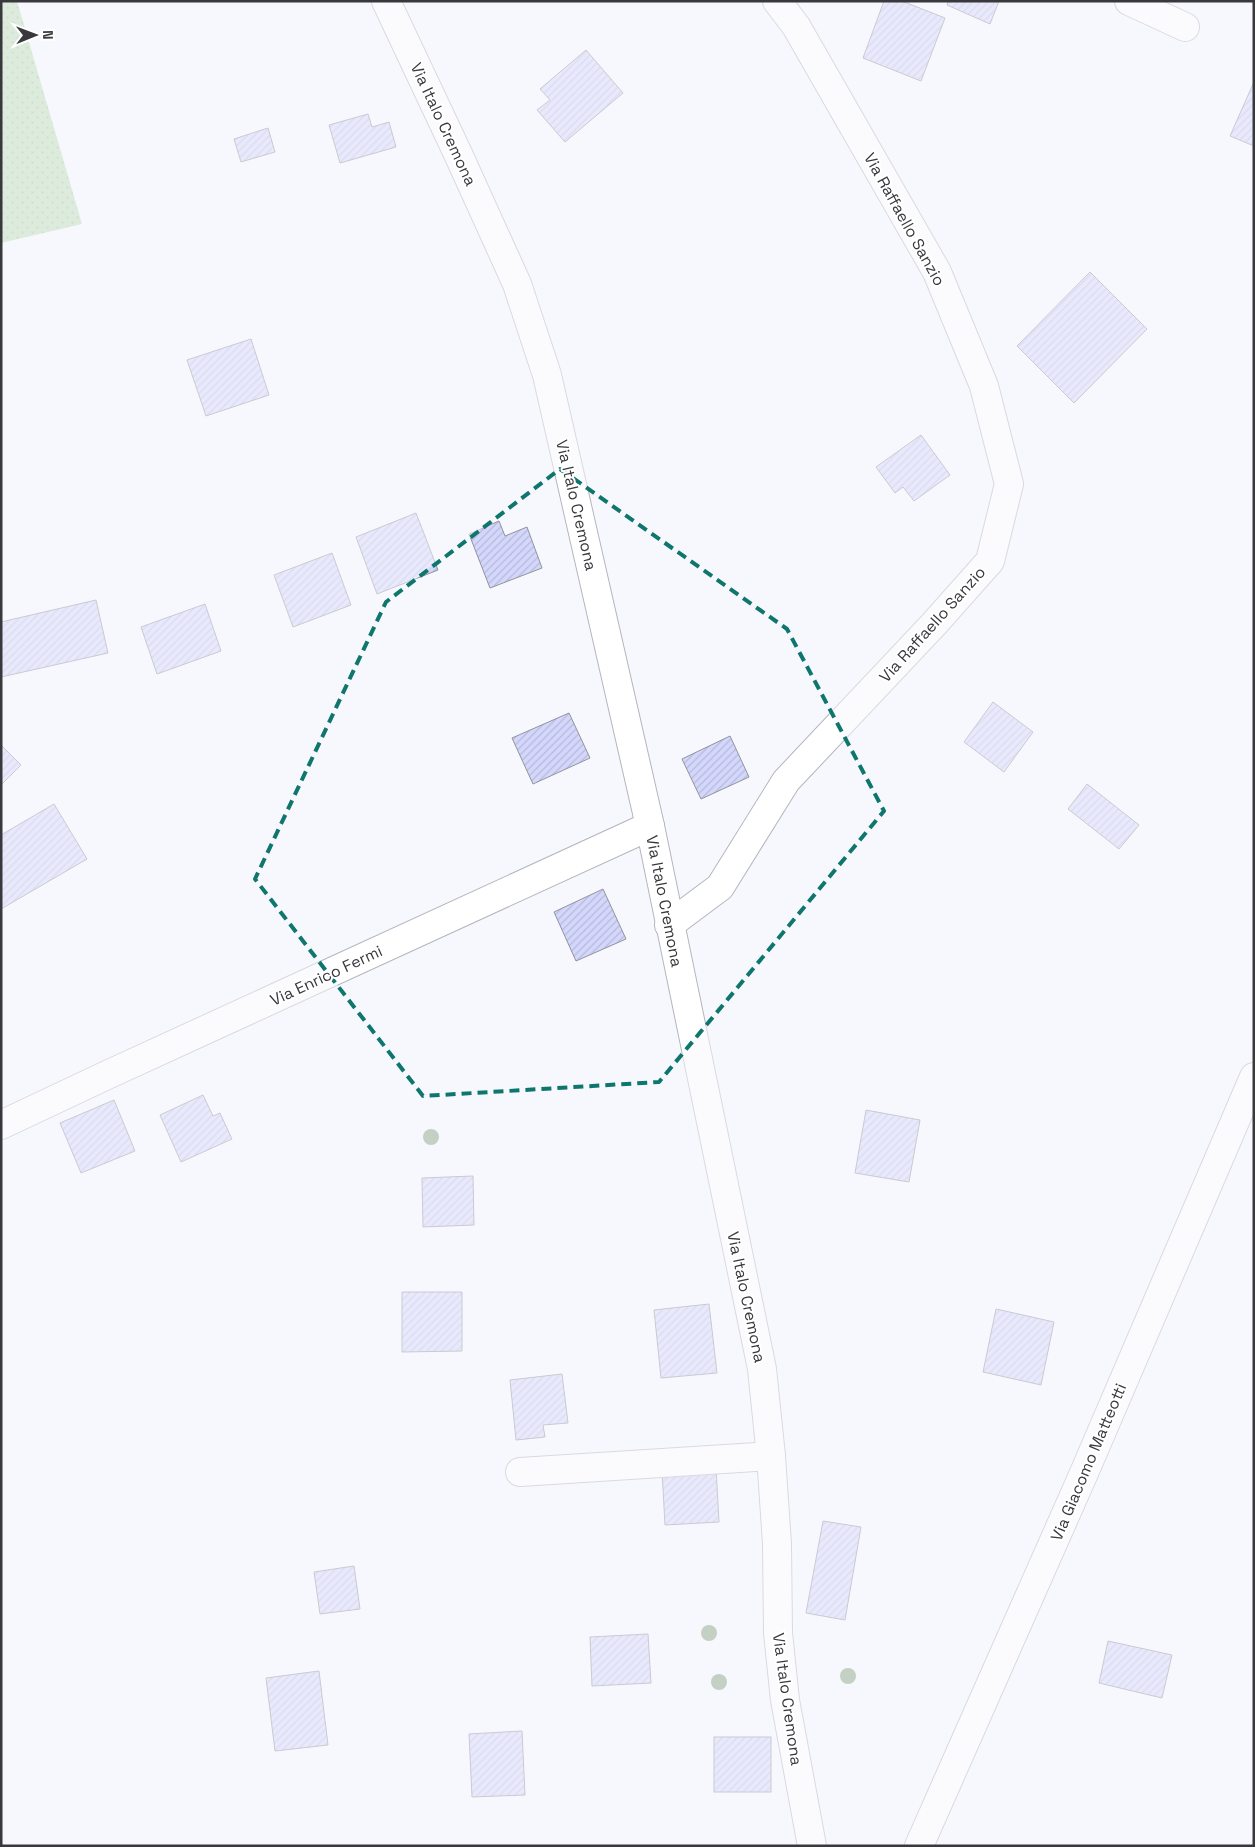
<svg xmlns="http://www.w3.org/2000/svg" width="1255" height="1847" viewBox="0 0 1255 1847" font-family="'Space Grotesk',sans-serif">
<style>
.grass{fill:url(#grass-dots)}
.building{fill:url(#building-hatch);stroke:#92939b}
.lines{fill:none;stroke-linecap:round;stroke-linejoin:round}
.minor-casing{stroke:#b4b5be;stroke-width:30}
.minor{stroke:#fff;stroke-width:28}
.tree{fill:#83a07d}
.marked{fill:none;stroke:#0f766e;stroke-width:4;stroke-dasharray:10 6;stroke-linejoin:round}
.labels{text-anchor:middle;stroke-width:4;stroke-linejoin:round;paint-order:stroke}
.street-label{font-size:16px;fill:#39393d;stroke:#fff}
</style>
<defs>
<pattern id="grass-dots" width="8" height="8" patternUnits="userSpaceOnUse" patternTransform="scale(1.25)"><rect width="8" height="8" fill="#bcdcb4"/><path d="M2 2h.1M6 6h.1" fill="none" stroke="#a2be9c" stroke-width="1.8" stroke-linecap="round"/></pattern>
<pattern id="building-hatch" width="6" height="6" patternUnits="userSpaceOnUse" patternTransform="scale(1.25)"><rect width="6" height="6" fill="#d4d7fc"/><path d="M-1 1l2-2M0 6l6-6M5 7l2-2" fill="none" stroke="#b7b9d9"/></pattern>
</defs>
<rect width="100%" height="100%" fill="#f7f8fe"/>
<polygon class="grass" points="1,1 17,1 82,224 1,243"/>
<g class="building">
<polygon points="884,1 902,1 945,18 921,81 863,58"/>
<polygon points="948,1 999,1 990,24 947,5"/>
<polygon points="586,50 623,93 565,142 537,110 550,100 540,89"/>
<polygon points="1253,84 1254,85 1254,146 1230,136"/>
<polygon points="368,114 372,127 389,122 396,147 340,163 329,125"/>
<polygon points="268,128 275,152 241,162 234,139"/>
<polygon points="1090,272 1147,329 1074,403 1017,346"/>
<polygon points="251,339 269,395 206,416 187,360"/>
<polygon points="921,435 950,475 914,501 903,487 895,493 876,467"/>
<polygon points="416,513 438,570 377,594 356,537"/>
<polygon points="499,521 505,536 527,527 542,568 490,588 469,534"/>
<polygon points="332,553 351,605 293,627 274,575"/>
<polygon points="96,600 108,653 1,677 1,622"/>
<polygon points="205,604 221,651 157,674 141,627"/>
<polygon points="993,702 1033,732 1004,772 964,742"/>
<polygon points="569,713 590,758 533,784 512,738"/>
<polygon points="730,736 749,777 701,799 682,759"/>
<polygon points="1,745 21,765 1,785"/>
<polygon points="1087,784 1139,825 1119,849 1068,809"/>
<polygon points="54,804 87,859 1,909 1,835"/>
<polygon points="603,889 626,939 576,961 554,912"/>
<polygon points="203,1095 213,1116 220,1113 232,1139 181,1162 160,1115"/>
<polygon points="114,1100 135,1151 81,1173 60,1123"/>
<polygon points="866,1110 920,1120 909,1182 855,1173"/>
<polygon points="473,1176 474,1225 423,1227 422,1178"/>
<polygon points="402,1292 462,1292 462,1351 402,1352"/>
<polygon points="709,1304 717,1373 661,1378 654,1310"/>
<polygon points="996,1309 1054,1322 1041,1385 983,1372"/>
<polygon points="562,1374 568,1423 543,1425 545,1437 516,1440 510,1380"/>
<polygon points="716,1467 719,1522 665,1525 662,1471"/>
<polygon points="823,1521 861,1527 845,1620 806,1613"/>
<polygon points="354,1566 360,1609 320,1614 314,1572"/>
<polygon points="648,1634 651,1683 592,1686 590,1637"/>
<polygon points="1108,1641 1172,1655 1162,1698 1099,1683"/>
<polygon points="319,1671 328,1745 275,1751 266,1678"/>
<polygon points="522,1731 525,1795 472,1797 469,1734"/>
<rect x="714" y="1737" width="57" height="55"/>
</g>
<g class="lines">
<defs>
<g id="minor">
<polyline points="386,1 459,156 517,284 547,375 650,826 762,1369 771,1456 777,1544 778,1633 785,1700 812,1846"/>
<polyline points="1129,1 1185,27"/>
<polyline points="669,925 720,887 786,781 934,624 990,561 1009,484 984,386 937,272 796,26 777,1"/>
<polyline points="1,1125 107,1075 650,826"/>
<polyline points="520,1472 771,1456"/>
<polyline points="919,1846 1084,1473 1254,1077"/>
</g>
</defs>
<use href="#minor" class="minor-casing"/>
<use href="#minor" class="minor"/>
</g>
<g class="tree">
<circle cx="431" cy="1137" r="8"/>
<circle cx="709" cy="1633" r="8"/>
<circle cx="848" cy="1676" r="8"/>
<circle cx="719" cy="1682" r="8"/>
</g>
<path d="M0 0H1255V1847H0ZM560,469L787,629L884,811L659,1082L423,1096L255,879L386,602Z" fill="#f7f8fe" fill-opacity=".55" fill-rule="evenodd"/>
<path class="marked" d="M560,469L787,629L884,811L659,1082L423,1096L255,879L386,602Z"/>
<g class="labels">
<g class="street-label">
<text transform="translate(444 124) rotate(65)" y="6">Via Italo Cremona</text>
<text transform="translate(905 219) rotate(61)" y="6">Via Raffaello Sanzio</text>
<text transform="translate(577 505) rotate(77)" y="6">Via Italo Cremona</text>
<text transform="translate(932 624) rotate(-48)" y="6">Via Raffaello Sanzio</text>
<text transform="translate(665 901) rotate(79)" y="6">Via Italo Cremona</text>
<text transform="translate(326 975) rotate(-25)" y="6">Via Enrico Fermi</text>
<text transform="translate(747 1297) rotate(78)" y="6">Via Italo Cremona</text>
<text transform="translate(1088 1462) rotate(-67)" y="6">Via Giacomo Matteotti</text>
<text transform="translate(788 1699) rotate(82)" y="6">Via Italo Cremona</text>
</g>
</g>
<rect width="1255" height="1847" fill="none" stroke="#39393d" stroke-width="5"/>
<g transform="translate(35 35) rotate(89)" stroke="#ffffff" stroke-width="4" paint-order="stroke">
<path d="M0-4L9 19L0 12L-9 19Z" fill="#39393d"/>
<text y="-8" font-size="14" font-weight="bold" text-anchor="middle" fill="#39393d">N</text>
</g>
</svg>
